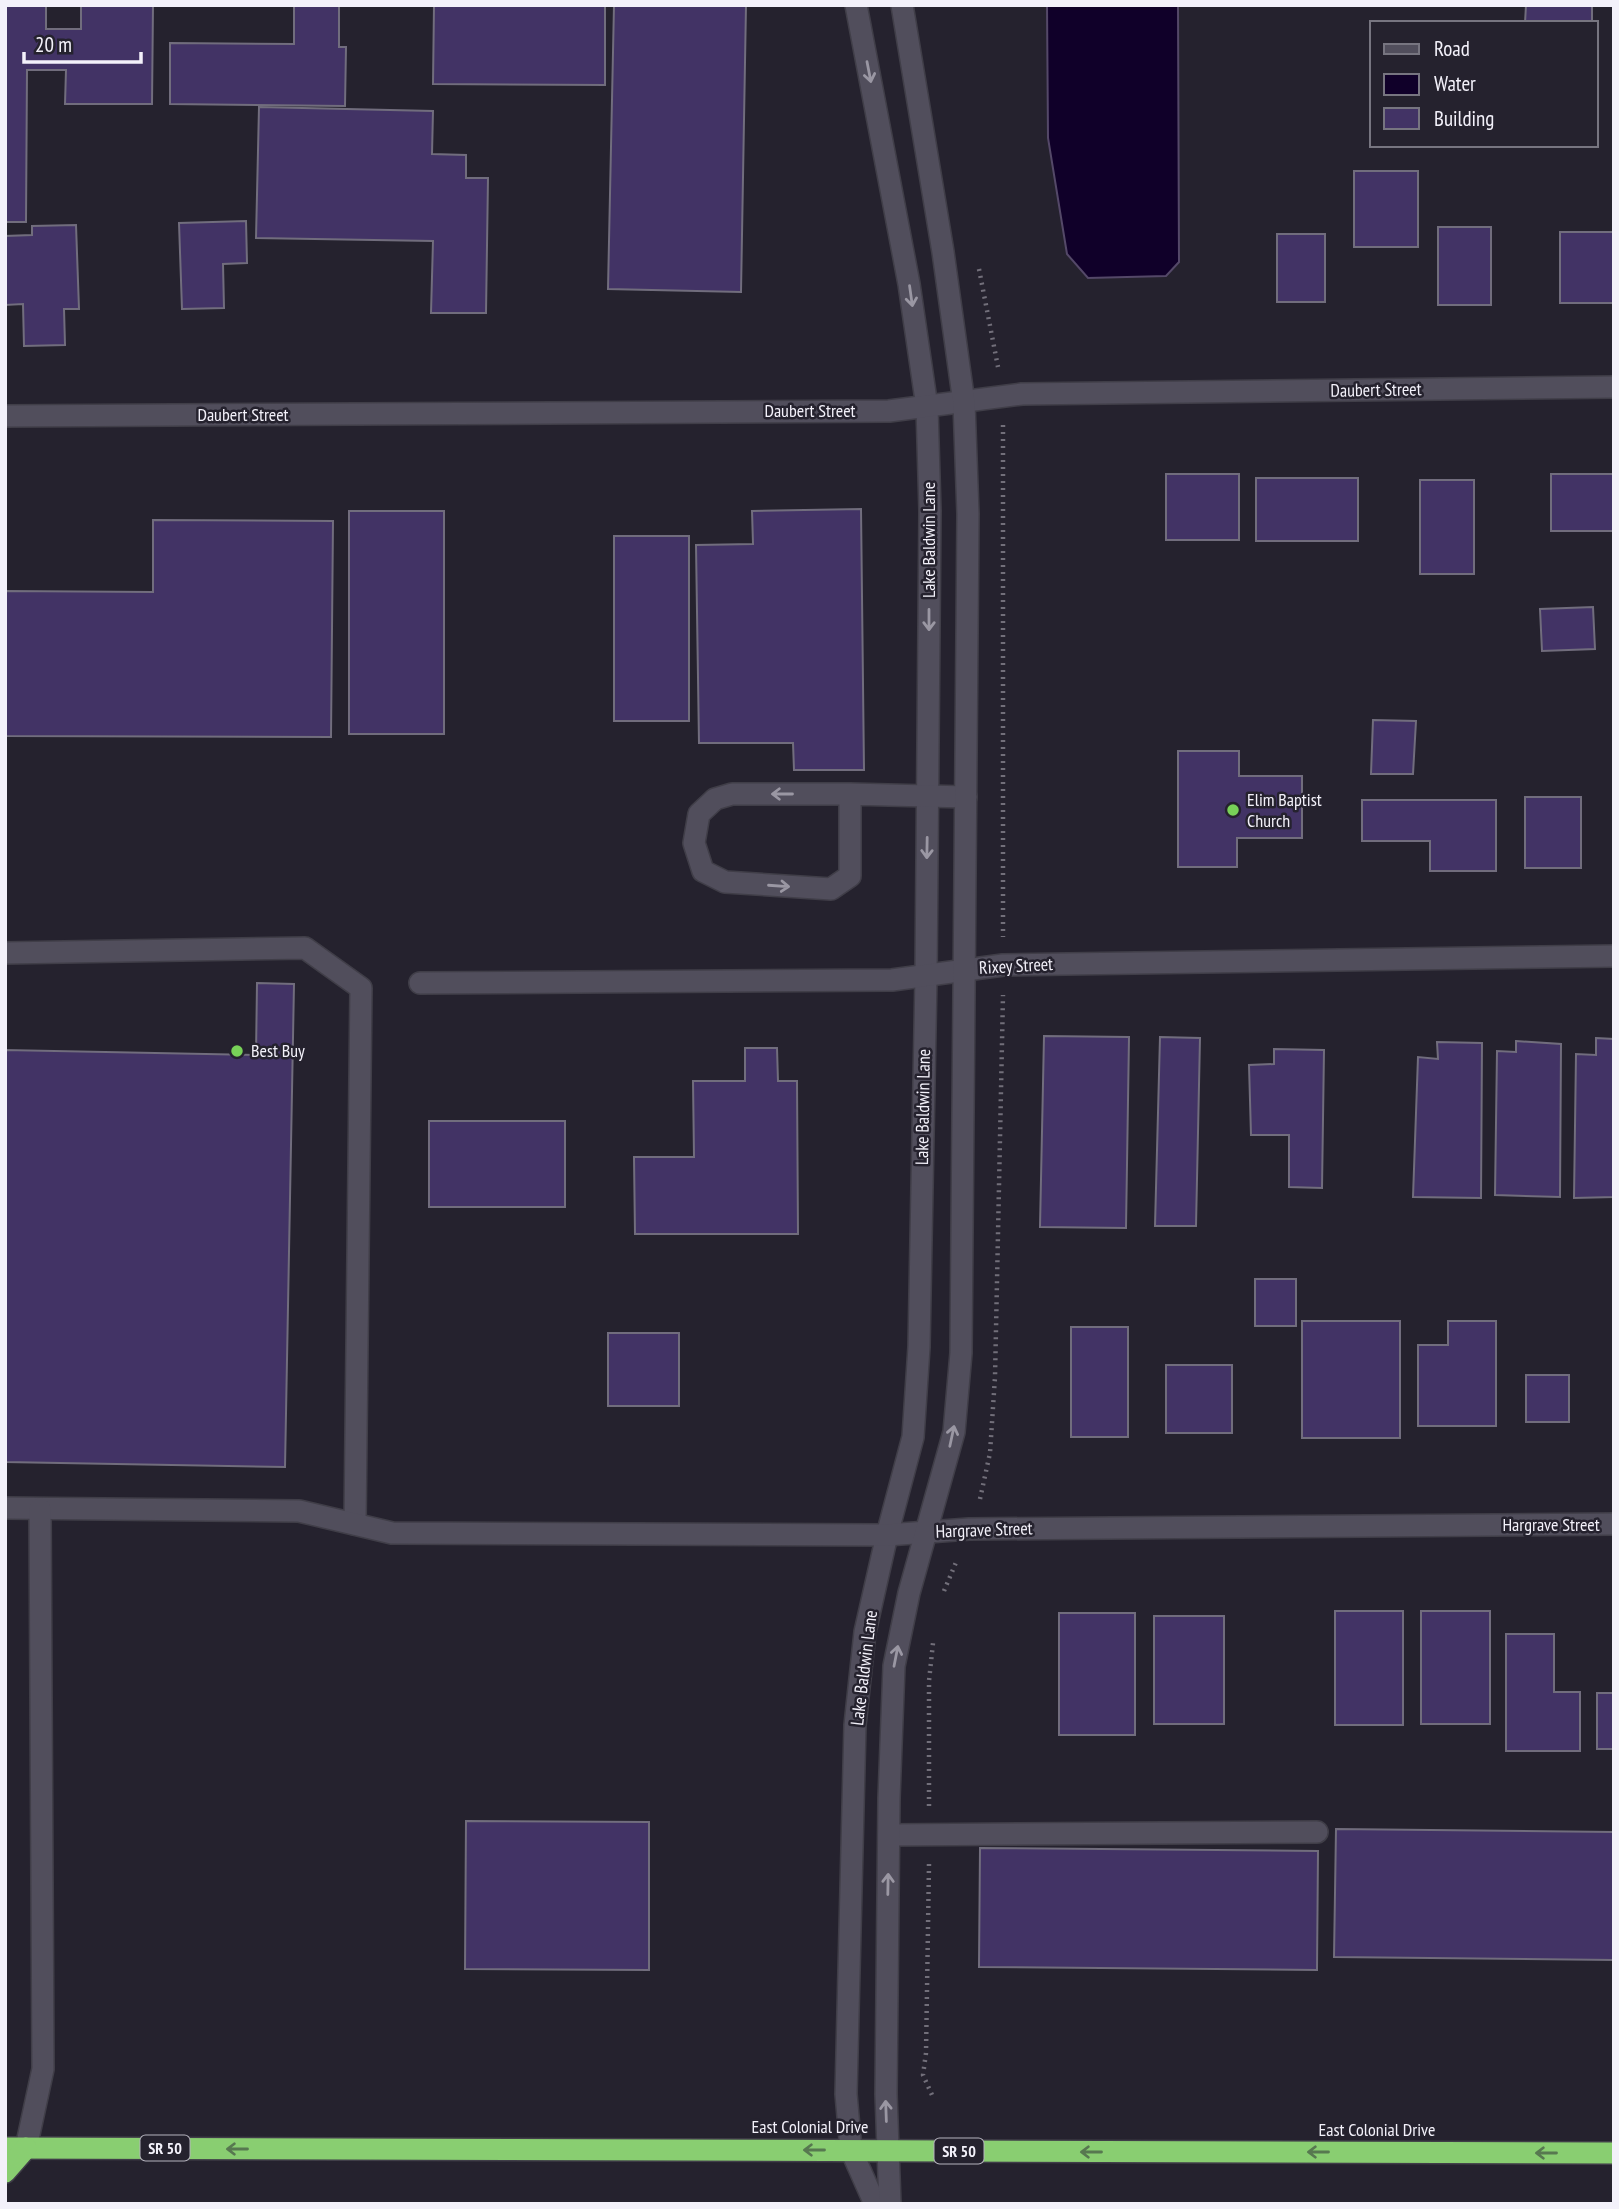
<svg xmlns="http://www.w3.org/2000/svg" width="1619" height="2209" viewBox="0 0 1619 2209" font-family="'PT Sans Narrow',sans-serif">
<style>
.water{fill:#100029;stroke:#544868;stroke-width:2}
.building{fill:#423365;stroke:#716d7d;stroke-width:2}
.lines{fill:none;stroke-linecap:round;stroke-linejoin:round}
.minor-casing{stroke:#403e48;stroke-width:24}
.highway-casing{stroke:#403e48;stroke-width:24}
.path{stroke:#726f7a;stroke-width:4.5;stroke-dasharray:2 5;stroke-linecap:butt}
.minor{stroke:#514e5c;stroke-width:21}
.highway{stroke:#89ce71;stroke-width:21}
.oneway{stroke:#9a97a3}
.oneway2{stroke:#577850}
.poi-dot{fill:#78d158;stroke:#25222e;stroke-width:2.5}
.labels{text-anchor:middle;stroke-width:5;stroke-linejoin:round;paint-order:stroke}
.shield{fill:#25222e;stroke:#b5b3bd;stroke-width:2}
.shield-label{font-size:16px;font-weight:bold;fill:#f3f1fa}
.street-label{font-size:18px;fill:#f3f1fa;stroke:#25222e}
.poi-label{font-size:18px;fill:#f3f1fa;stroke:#25222e;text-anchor:start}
</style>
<rect width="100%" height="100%" fill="#25222e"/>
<polygon class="water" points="1047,5 1178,5 1179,262 1166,276 1088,278 1067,254 1048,138"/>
<g class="building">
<polygon points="5,5 46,5 46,29 81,29 81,5 153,5 152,104 65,104 66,70 27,70 26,222 5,222"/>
<polygon points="294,5 339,5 339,47 346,47 345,106 170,104 170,43 294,44"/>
<polygon points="434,5 605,5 605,85 433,84"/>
<polygon points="614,5 746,5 741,292 608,289"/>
<polygon points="1526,5 1592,5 1592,23 1525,23"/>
<polygon points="259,107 433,111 432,154 466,155 466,178 488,178 486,313 431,313 433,241 256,238"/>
<rect x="1354" y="171" width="64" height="76"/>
<polygon points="246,221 247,263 223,264 224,308 182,309 179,223"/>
<polygon points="76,225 79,309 64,309 65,345 24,346 23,304 5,305 5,236 32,235 32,226"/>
<rect x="1438" y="227" width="53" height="78"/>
<rect x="1560" y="232" width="54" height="71"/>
<rect x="1277" y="234" width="48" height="68"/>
<rect x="1166" y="474" width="73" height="66"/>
<rect x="1551" y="474" width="63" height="57"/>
<rect x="1256" y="478" width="102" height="63"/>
<rect x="1420" y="480" width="54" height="94"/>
<polygon points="861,509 864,770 794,770 793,743 699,743 696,545 753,544 752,511"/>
<rect x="349" y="511" width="95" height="223"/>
<polygon points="153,520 333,521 331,737 5,736 5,591 153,592"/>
<rect x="614" y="536" width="75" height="185"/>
<polygon points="1593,607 1595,649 1542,651 1540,609"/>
<polygon points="1373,720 1416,721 1413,774 1371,774"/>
<polygon points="1178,751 1239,751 1239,776 1302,776 1302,838 1237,838 1237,867 1178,867"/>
<rect x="1525" y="797" width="56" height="71"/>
<polygon points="1362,800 1496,800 1496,871 1430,871 1430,841 1362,841"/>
<polygon points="257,983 294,984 285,1467 5,1462 5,1050 256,1055"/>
<polygon points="1044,1036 1129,1037 1126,1228 1040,1227"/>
<polygon points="1160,1037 1200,1038 1196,1226 1155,1226"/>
<polygon points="1596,1038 1614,1039 1614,1197 1574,1198 1576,1054 1596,1055"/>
<polygon points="1516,1041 1561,1044 1560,1197 1495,1195 1497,1051 1516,1052"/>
<polygon points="1437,1042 1482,1043 1481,1198 1413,1197 1418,1057 1438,1059"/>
<polygon points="745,1048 777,1048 778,1081 797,1081 798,1234 635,1234 634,1157 694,1157 693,1081 745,1081"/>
<polygon points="1274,1049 1324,1050 1322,1188 1289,1187 1289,1135 1251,1135 1249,1065 1274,1064"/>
<rect x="429" y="1121" width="136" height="86"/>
<rect x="1255" y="1279" width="41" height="47"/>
<rect x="1302" y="1321" width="98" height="117"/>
<polygon points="1448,1321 1496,1321 1496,1426 1418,1426 1418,1345 1448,1345"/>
<rect x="1071" y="1327" width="57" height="110"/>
<rect x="608" y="1333" width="71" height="73"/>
<rect x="1166" y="1365" width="66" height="68"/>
<rect x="1526" y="1375" width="43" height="47"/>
<rect x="1335" y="1611" width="68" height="114"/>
<rect x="1421" y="1611" width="69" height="113"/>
<rect x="1059" y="1613" width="76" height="122"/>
<rect x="1154" y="1616" width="70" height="108"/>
<polygon points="1506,1634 1554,1634 1554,1692 1580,1692 1580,1751 1506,1751"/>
<rect x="1597" y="1693" width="17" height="56"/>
<polygon points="466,1821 649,1822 649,1970 465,1969"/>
<polygon points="1336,1829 1614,1832 1614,1960 1334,1957"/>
<polygon points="980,1848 1318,1851 1317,1970 979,1967"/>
</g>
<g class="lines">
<defs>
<g id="minor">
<polyline points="856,5 909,284 927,407 930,511 926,976 919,1347 913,1437 887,1535 865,1632 855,1725 846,2094 851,2150 875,2204"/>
<polyline points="5,416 889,411 1022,394 1614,387"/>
<polyline points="850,794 850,876 831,889 725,882 703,871 694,843 699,814 715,799 732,794 850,794 966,797"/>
<polyline points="5,953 305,948 361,988 355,1524"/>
<polyline points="420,983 892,980 1003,965 1614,956"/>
<polyline points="5,1508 299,1511 392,1533 887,1535 969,1529 1614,1524"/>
<polyline points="889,1835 1317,1832"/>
<polyline points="26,2148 43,2069 40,1509"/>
<polyline points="890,2204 886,2094 889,1798 894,1666 909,1593 954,1432 961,1353 968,514 964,403 943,252 902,5"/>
</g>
<g id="highway">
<polyline points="5,2148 1614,2153"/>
<polyline points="5,2172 26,2148"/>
</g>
</defs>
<use href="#minor" class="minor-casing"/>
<use href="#highway" class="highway-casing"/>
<g class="path">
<polyline points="979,269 998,367"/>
<polyline points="1003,425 1003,937"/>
<polyline points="980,1499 990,1453 995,1377 1003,995"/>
<polyline points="944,1591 957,1560"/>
<polyline points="929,1806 929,1681 933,1643"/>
<polyline points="929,1864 926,2053 923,2075 932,2095"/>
</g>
<use href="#minor" class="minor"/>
<use href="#highway" class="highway"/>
</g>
<defs><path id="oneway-shaft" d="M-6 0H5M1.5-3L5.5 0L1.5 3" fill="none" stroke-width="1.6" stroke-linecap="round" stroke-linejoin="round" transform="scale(1.75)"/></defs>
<g class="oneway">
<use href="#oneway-shaft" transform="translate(869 72) rotate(79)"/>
<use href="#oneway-shaft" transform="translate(911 296) rotate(82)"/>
<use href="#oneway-shaft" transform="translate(929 620) rotate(90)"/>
<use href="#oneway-shaft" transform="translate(782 794) rotate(180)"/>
<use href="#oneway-shaft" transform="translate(927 848) rotate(91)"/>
<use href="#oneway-shaft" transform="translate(779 886) rotate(4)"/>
<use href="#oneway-shaft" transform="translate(952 1436) rotate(-78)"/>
<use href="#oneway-shaft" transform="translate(896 1656) rotate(-79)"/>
<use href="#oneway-shaft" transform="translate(888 1884) rotate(-89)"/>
<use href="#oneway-shaft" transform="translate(886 2111) rotate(-92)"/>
</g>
<g class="oneway2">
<use href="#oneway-shaft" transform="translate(237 2149) rotate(-180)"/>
<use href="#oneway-shaft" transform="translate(814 2150) rotate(180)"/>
<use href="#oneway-shaft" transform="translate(1091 2152) rotate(-180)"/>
<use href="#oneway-shaft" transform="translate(1318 2152) rotate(-180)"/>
<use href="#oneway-shaft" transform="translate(1546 2153) rotate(-180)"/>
</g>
<g class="poi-dot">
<circle cx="1233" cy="810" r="7"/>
<circle cx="237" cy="1051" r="7"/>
</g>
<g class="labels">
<g class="shield">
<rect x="140.5" y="2135.5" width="49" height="25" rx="5"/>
<rect x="934.5" y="2138.5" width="49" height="25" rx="5"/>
</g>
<g class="shield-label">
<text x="165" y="2154">SR 50</text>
<text x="959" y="2157">SR 50</text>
</g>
<g class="street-label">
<text transform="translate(1376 390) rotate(-1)" y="6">Daubert Street</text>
<text x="810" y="417">Daubert Street</text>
<text x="243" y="421">Daubert Street</text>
<text transform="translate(929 540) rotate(-90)" y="6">Lake Baldwin Lane</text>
<text transform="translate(1016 966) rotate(-3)" y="6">Rixey Street</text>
<text transform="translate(923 1107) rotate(-89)" y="6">Lake Baldwin Lane</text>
<text x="1551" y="1531">Hargrave Street</text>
<text transform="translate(984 1530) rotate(-2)" y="6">Hargrave Street</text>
<text transform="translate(864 1668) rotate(-83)" y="6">Lake Baldwin Lane</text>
<text x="810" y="2133">East Colonial Drive</text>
<text x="1377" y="2136">East Colonial Drive</text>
</g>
<g class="poi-label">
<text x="1247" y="806">Elim Baptist<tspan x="1247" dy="21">Church</tspan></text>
<text x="251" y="1057">Best Buy</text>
</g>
</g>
<rect width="1619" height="2209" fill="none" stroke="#f3f1fa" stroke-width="14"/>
<rect x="1370" y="21" width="228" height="126" fill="#25222e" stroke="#777580" stroke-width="2"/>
<rect x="1384" y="44" width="35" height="10" fill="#514e5c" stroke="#777580" stroke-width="2"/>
<text x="1434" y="56" font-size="21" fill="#f3f1fa">Road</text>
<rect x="1384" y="74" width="35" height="21" fill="#100029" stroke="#777580" stroke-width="2"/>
<text x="1434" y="91" font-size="21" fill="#f3f1fa">Water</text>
<rect x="1384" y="108" width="35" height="21" fill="#423365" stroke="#777580" stroke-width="2"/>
<text x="1434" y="126" font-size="21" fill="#f3f1fa">Building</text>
<path d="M24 52v10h117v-10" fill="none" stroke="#f3f1fa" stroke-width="3.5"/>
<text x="35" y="52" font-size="21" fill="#f3f1fa" stroke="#25222e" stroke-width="5" paint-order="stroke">20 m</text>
</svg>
